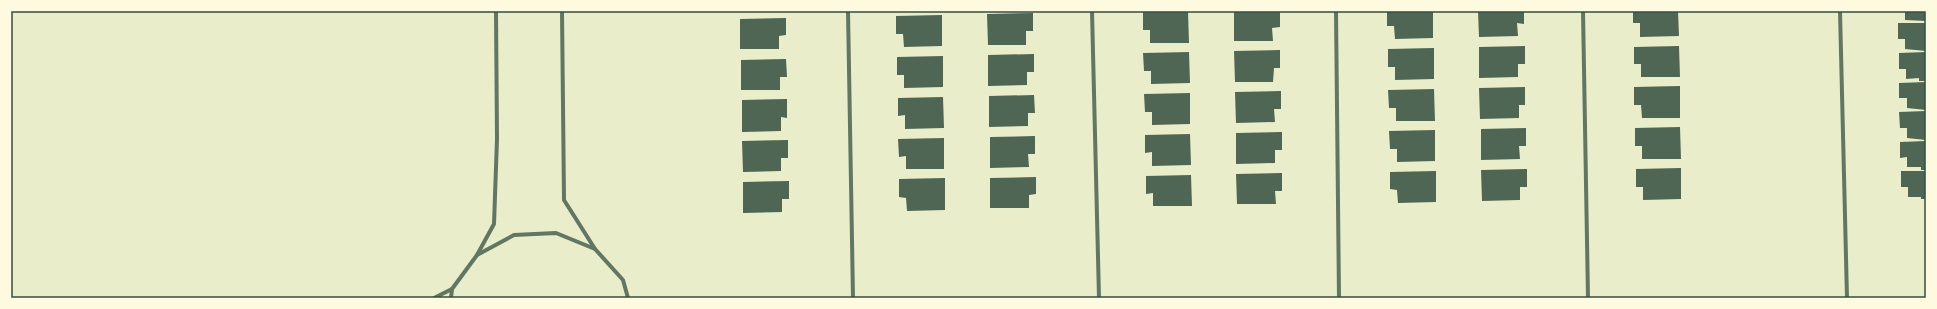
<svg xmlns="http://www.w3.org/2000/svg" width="1937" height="309" viewBox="0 0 1937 309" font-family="Poppins,sans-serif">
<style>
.building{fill:#4f6655}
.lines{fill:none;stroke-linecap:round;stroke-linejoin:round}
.minor{stroke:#617663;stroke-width:4}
.neatline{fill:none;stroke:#344e41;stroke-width:1.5}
</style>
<rect width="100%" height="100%" fill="#e9edc9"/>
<g class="building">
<polygon points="1188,11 1189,43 1150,43 1150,30 1143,30 1143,12"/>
<polygon points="1234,11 1280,11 1280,27 1272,28 1273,41 1234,41"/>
<polygon points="1387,11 1433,11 1433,38 1395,39 1394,26 1387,26"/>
<polygon points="1478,11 1524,11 1524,24 1517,23 1518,36 1479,37"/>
<polygon points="1633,11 1678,11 1679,36 1640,37 1640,23 1633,23"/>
<polygon points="1905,11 1926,11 1926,21 1905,20"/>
<polygon points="1033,13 1033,31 1026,31 1026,45 988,45 987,14"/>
<polygon points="942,15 942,46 904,47 903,34 896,34 896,16"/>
<polygon points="786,18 786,35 779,36 779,49 740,49 740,19"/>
<polygon points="1898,23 1926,23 1926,51 1905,49 1905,39 1898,39"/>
<polygon points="1525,46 1525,64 1518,64 1518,77 1479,78 1479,47"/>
<polygon points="1679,46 1680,77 1641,77 1641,64 1634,64 1634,47"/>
<polygon points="1434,48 1434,79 1395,80 1395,67 1388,67 1388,49"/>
<polygon points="1280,50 1280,68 1274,68 1273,82 1235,82 1234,51"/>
<polygon points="1189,52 1190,83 1151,84 1151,71 1144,71 1143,53"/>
<polygon points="1926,52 1926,81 1919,81 1919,78 1906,79 1906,69 1899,69 1899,53"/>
<polygon points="1034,54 1034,72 1027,72 1027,85 988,86 988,55"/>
<polygon points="943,56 943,87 904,88 904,75 897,75 897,57"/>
<polygon points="786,59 787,77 780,77 780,90 741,90 741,60"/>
<polygon points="1926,82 1926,110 1907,108 1907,98 1899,98 1899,83"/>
<polygon points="1680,86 1680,118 1642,118 1641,105 1634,105 1634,87"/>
<polygon points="1525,87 1525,105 1519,105 1519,118 1480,119 1479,88"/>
<polygon points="1434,89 1435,121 1396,121 1396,108 1389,108 1388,90"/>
<polygon points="1281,91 1281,109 1274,109 1275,122 1236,123 1235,92"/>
<polygon points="1190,93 1190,124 1152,125 1152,112 1145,112 1144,94"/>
<polygon points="1034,95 1035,113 1028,113 1028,126 989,127 989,96"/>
<polygon points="943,97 944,128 905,129 905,115 898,116 898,98"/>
<polygon points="787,99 787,118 781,117 781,131 742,132 742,100"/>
<polygon points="1926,111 1926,140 1907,138 1907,128 1900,128 1899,112"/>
<polygon points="1680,127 1681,159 1642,159 1642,146 1635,146 1635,128"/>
<polygon points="1526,128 1526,146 1519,146 1520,159 1481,160 1481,129"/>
<polygon points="1435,130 1435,161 1397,162 1397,149 1390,149 1389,131"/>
<polygon points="1282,132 1282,150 1275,150 1275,163 1236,164 1236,133"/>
<polygon points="1190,134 1191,165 1152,166 1152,152 1145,153 1145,135"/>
<polygon points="1035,136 1035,154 1028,154 1029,167 990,168 990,137"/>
<polygon points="944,138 944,169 906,169 906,156 899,157 898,139"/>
<polygon points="788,140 788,158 781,158 781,171 743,172 742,141"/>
<polygon points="1926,141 1926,170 1921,170 1921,167 1907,167 1907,157 1900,158 1900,142"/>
<polygon points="1681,168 1681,199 1643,200 1643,187 1636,187 1636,169"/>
<polygon points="1527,169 1527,187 1520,187 1520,200 1482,201 1481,170"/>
<polygon points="1436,171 1436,202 1398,203 1397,190 1390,189 1390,172"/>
<polygon points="1901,171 1926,171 1926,199 1921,199 1921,197 1908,197 1908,187 1901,187"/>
<polygon points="1282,173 1282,191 1275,191 1276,204 1237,204 1236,174"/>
<polygon points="1191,175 1192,206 1153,206 1153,193 1146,194 1146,176"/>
<polygon points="1036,177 1036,194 1029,195 1029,208 990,208 990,178"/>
<polygon points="945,178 945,210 907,211 906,198 899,197 899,179"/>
<polygon points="789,181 789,199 782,199 782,212 743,213 743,182"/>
</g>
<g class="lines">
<g class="minor">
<polyline points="562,11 564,200 595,249"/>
<polyline points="848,11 853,298"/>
<polyline points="1092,11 1099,298"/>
<polyline points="1336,11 1339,298"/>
<polyline points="1583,11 1588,298"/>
<polyline points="1840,11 1847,298"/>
<polyline points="477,255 494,224 497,139 496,11"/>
<polyline points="434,298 452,289"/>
<polyline points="451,298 452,289 477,255 514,235 556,233 595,249 623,280 628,298"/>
</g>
</g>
<rect width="1937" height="309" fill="none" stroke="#fefae0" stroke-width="24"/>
<rect x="12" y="12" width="1913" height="285" class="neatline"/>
</svg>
